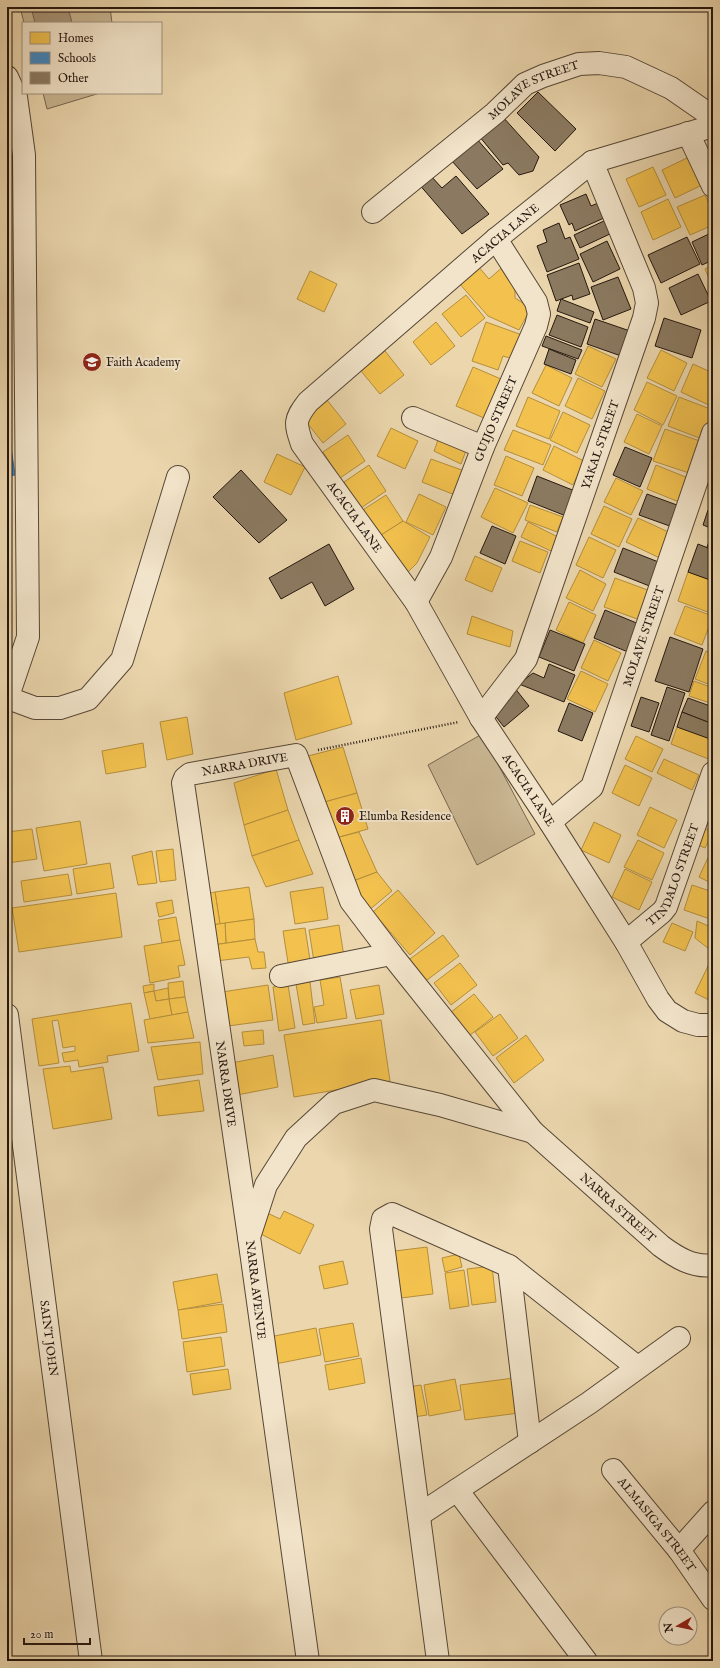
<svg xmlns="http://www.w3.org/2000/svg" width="720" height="1668" viewBox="0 0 720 1668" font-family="'IM FELL English',serif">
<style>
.green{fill:#c9b692;stroke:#766650}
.water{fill:#a79577;stroke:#73634d}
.homes{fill:#f2c14e;stroke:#b48e3b}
.schools{fill:#3f88c5;stroke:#37668e}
.building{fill:#8b7a61;stroke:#24170f}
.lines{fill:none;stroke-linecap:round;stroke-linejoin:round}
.minor-casing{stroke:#564736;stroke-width:24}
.path{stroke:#24170f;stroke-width:2.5;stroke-dasharray:1 2;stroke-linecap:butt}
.minor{stroke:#f2e4ca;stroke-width:22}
.labels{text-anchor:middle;stroke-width:4;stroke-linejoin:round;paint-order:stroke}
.street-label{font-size:12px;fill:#24170f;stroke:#f2e4ca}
.poi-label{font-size:12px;fill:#24170f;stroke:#f2e4ca;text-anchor:start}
</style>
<rect width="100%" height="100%" fill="#ebd6ad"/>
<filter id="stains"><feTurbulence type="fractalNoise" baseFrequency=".005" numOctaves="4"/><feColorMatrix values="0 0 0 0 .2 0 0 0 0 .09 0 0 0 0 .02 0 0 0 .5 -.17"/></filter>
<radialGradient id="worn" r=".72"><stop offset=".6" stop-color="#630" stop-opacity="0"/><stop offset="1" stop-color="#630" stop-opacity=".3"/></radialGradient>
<g class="green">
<polygon points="20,7 110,7 112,23 24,23"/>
<polygon points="43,93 100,93 47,109"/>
<polygon points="482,734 535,834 477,865 428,765"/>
</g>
<polygon class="water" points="31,7 68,7 72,23 35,23"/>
<g class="homes">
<polygon points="689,157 702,185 675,198 662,170"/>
<polygon points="653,167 666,195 639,207 626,179"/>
<polygon points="705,195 713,212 713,225 690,235 677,207"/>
<polygon points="668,199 681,227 653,240 641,212"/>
<polygon points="506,264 515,273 515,298 531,308 519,330 488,316 458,282 477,265 489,279"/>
<polygon points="713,265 713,287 705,269"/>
<polygon points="310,271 337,284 324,312 297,299"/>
<polygon points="466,295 485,318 461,337 442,314"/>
<polygon points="436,322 455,346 431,365 413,342"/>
<polygon points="486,322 525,336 516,360 503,356 498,370 472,361"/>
<polygon points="588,346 616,359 602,387 575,374"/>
<polygon points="661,350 687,363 674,391 647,378"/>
<polygon points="385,351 404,375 380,394 361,371"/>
<polygon points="693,364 713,373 713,407 681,392"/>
<polygon points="546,365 572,378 559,406 532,393"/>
<polygon points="473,367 501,379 484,418 456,406"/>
<polygon points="578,378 605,391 592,419 565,406"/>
<polygon points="647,382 677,396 663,425 634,410"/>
<polygon points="528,397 560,411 549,439 516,426"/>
<polygon points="679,397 713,410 702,439 668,426"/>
<polygon points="327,400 346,424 323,443 304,419"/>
<polygon points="563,412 590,425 577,453 550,440"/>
<polygon points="637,414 662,426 649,454 624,442"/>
<polygon points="391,428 418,441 405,469 377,456"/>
<polygon points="665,429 700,441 689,473 653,461"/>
<polygon points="513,430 551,445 543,465 504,450"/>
<polygon points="441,432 468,445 461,464 434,451"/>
<polygon points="348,435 365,461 340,478 323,452"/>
<polygon points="554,446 584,461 573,485 543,470"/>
<polygon points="277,454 305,467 291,495 264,482"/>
<polygon points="506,456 534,468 522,496 494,485"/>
<polygon points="431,459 470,473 460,497 422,482"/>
<polygon points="369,465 386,491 361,508 344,482"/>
<polygon points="656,465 693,480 684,504 647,489"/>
<polygon points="616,478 643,491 631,515 604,502"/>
<polygon points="495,488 528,503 513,533 481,517"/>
<polygon points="419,494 446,507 433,535 406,522"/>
<polygon points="386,495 403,521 378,537 361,511"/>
<polygon points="530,505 563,517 557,532 525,520"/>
<polygon points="604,506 632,519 619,547 591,534"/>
<polygon points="638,518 675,535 664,560 626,542"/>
<polygon points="403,521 430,537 417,563 405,575 378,537"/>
<polygon points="528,522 560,538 553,552 521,537"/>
<polygon points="589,537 616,550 603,578 576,565"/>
<polygon points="520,541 548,552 540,573 512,561"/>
<polygon points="475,556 502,568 492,592 465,580"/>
<polygon points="580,570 606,584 593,611 566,598"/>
<polygon points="688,572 713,581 713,614 678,601"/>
<polygon points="615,578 653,592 643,621 604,607"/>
<polygon points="569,602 596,615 583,643 556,630"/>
<polygon points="685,606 713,616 702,645 674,634"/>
<polygon points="472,616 513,631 510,647 467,634"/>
<polygon points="594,640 621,653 608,681 581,668"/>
<polygon points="706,651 713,653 713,686 695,679"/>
<polygon points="581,671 608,684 595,712 567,699"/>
<polygon points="338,676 352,724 296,740 284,693"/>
<polygon points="694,681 713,688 713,704 689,696"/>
<polygon points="187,717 193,754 167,760 160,722"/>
<polygon points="677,727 713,740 711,760 671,744"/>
<polygon points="636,736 663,749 652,772 625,759"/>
<polygon points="143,743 146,767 106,774 102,751"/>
<polygon points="343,747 357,793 321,803 308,756"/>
<polygon points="664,759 699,775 692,790 657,773"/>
<polygon points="625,765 652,778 639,806 612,793"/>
<polygon points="276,769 288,810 244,825 234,783"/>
<polygon points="357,793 368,829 332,839 321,803"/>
<polygon points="650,807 677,820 664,848 637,835"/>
<polygon points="288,810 299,840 252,856 244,825"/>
<polygon points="80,821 87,864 44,871 36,828"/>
<polygon points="594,822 621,835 609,863 581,850"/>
<polygon points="704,828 713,832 705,848 696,844"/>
<polygon points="32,829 37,859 7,863 7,832"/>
<polygon points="359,832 377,872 348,883 332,839"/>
<polygon points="299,840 313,874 266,887 252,856"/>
<polygon points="638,840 664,853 652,880 624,867"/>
<polygon points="173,849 176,880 160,882 156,851"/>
<polygon points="712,849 713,850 713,884 699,877"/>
<polygon points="152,851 157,883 138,885 132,856"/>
<polygon points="110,863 114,888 77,894 73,869"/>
<polygon points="625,869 652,882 639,910 612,897"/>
<polygon points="377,872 392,891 368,911 348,883"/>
<polygon points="68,874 72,895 24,902 21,881"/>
<polygon points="692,885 713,892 713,920 684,910"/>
<polygon points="249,887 254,919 220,924 215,892"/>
<polygon points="323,887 328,919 295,924 290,892"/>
<polygon points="398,890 435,933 410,955 373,912"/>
<polygon points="215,892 220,924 205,926 201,895"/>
<polygon points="116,893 122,937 19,952 12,908"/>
<polygon points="172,900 174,913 159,917 156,903"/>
<polygon points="176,917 180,940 162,943 158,920"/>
<polygon points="254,919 255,939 226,943 225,923"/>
<polygon points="697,921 713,928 709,949 695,938"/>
<polygon points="225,923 226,943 208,946 205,926"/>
<polygon points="672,923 693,932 685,951 663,942"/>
<polygon points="339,925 345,963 315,968 309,930"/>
<polygon points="305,928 311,966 289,969 283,931"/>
<polygon points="443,935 459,956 423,983 407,961"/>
<polygon points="255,939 258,952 264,952 266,968 252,969 249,957 216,961 213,945"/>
<polygon points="180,940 185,965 178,966 180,977 150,983 144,946"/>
<polygon points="710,962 713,964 713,1002 695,993"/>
<polygon points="460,963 477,985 451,1005 434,983"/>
<polygon points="340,977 347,1018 317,1023 314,1007 324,1005 320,980"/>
<polygon points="183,981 185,997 169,999 168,983"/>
<polygon points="310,982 315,1023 303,1025 296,984"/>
<polygon points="154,984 154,991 144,993 143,986"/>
<polygon points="268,985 273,1020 228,1026 222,992"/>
<polygon points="288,985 295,1028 279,1031 273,987"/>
<polygon points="379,985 384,1014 356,1019 350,990"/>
<polygon points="168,988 169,999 156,1001 154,991"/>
<polygon points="154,991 156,1001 169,999 172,1015 150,1019 144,993"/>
<polygon points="474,994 493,1017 469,1036 450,1013"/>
<polygon points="185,997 188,1012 172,1015 169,999"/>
<polygon points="131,1003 139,1051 107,1056 108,1062 79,1067 78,1060 64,1062 62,1053 75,1051 75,1046 63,1048 58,1020 52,1021 59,1063 39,1066 32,1019"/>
<polygon points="188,1012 194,1038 148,1043 144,1020"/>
<polygon points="500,1014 518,1038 493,1056 475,1032"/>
<polygon points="381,1020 390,1081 294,1097 284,1035"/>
<polygon points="263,1030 264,1044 244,1046 242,1032"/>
<polygon points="526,1035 544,1060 514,1083 496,1058"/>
<polygon points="200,1042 203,1074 158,1080 151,1047"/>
<polygon points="273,1055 278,1087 232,1096 226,1064"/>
<polygon points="70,1066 71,1072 103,1067 112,1119 53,1129 43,1069"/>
<polygon points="199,1080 204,1111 158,1116 154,1087"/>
<polygon points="263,1211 280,1219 284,1211 314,1225 300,1254 253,1230"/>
<polygon points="427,1247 433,1294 393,1299 387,1252"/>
<polygon points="459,1254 462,1267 445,1272 442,1258"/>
<polygon points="343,1261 348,1284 324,1289 319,1266"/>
<polygon points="492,1266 496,1302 472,1305 467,1269"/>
<polygon points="464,1270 469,1306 450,1309 445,1273"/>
<polygon points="217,1274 222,1302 178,1310 173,1282"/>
<polygon points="223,1304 227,1332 182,1339 178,1310"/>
<polygon points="353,1323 359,1356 325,1362 319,1329"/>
<polygon points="316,1328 321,1355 270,1365 264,1338"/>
<polygon points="221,1337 225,1366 187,1372 183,1342"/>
<polygon points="361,1358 365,1383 329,1390 325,1365"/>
<polygon points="228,1369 231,1389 193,1395 190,1374"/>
<polygon points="514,1378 519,1413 465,1420 460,1385"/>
<polygon points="455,1379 461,1410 429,1416 424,1385"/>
<polygon points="421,1385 427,1415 408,1418 402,1388"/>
</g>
<polygon class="schools" points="7,420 15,475 7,476"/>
<g class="building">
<polygon points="538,92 576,129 555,151 517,113"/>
<polygon points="502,116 539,157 533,171 519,175 508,163 503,165 479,136"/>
<polygon points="476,138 503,169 477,189 451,160"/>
<polygon points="430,175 442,188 456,176 489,214 462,234 418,183"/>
<polygon points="586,194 591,206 598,203 604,218 575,231 572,223 569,225 560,205"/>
<polygon points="606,220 612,233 580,248 574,235"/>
<polygon points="559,223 565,239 570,237 579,259 547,272 537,246 547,242 543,230"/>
<polygon points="713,232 713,260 702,265 692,242"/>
<polygon points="687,237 700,264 661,283 648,255"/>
<polygon points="607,241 620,269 593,282 580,254"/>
<polygon points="579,263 590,294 573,300 572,295 556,301 547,275"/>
<polygon points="698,274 711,301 681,315 669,288"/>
<polygon points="618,277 631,309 603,320 591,287"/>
<polygon points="561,299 594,312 590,323 557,311"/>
<polygon points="557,315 588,327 581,347 549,335"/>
<polygon points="664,318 701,330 692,358 655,346"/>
<polygon points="595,319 633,332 624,357 587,344"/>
<polygon points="546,336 582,350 578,359 542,346"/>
<polygon points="549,349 576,360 571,374 544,364"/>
<polygon points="625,447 652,458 640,487 613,475"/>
<polygon points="241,470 287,520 259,543 213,497"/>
<polygon points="537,476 575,491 566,516 528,501"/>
<polygon points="647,494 685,508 678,529 639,515"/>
<polygon points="708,510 713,512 713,529 703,525"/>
<polygon points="492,526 516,536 505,564 480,553"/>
<polygon points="713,531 713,550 707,547"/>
<polygon points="329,544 354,589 325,606 312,582 281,599 269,578"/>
<polygon points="698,544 713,550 713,581 688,572"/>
<polygon points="623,548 661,563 652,587 614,572"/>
<polygon points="605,610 639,624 628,652 594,638"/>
<polygon points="550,630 585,644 574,671 539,657"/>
<polygon points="670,637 703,649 689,692 655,681"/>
<polygon points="549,664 575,675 564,702 519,684 533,673 544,678"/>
<polygon points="514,687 529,706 504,727 489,708"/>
<polygon points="667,687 685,693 669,741 651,735"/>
<polygon points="641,697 659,703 649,732 631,726"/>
<polygon points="688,698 713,707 713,715 710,723 682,712"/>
<polygon points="569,703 593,713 582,741 558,731"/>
<polygon points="682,712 713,724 713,740 677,727"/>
</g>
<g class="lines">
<defs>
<g id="minor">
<polyline points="7,77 16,97 24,155 28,637 7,699"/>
<path id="s1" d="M713,126L592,162L496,239L308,402C294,420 295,423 302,444L416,602L481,718L550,822L626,942L658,999L667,1011L683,1021L698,1025H713"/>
<polyline points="688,133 713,186"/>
<path id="s2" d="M373,212L495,113L525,84L543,76L579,64L599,63L626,67L671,88L713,117"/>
<polyline points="413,418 483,447"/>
<path id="s3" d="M416,602L441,557L483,447L536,326L539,314L536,302L496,239"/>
<polyline points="8,698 35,708 60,708 88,699 122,660 178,477"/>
<path id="s4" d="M481,718L526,659L644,318L647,303L644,288L592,162"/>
<path id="s5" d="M550,822L592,787L713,433"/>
<path id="s6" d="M626,942L662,912L666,907L713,773"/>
<polyline points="281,976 391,954"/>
<path id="s7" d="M7,1015L91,1661"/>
<path id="s8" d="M249,1237L183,783L185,778L190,774L296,755L351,901L391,954L533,1132L661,1246C676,1257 693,1268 713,1265"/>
<polyline points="530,1442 509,1266 637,1367"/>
<path id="s9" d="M613,1470L679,1550L713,1599"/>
<polyline points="457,1490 586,1661"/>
<polyline points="419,1515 589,1403 679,1338"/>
<polyline points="679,1550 713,1512"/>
<polyline points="308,1661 249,1237 266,1185 296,1138 334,1103 374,1090 440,1105 533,1132"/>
<polyline points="438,1661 381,1229 383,1219 392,1214 509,1266"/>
</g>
</defs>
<use href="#minor" class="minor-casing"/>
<polyline class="path" points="318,750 459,722"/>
<use href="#minor" class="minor"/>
</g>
<defs>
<symbol id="school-disc" viewBox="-11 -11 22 22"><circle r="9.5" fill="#8f2418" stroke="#f2e4ca"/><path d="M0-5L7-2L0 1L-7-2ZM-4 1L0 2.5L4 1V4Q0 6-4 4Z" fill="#fff"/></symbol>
<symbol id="building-disc" viewBox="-11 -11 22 22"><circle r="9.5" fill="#8f2418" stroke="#f2e4ca"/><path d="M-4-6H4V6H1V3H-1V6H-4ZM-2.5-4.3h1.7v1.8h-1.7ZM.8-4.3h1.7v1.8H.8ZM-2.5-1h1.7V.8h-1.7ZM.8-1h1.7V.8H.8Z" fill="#fff"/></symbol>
</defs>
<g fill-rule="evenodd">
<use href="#school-disc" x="81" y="351" width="22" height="22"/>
<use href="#building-disc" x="334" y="805" width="22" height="22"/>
</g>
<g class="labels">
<g class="street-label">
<text dy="4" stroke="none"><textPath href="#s2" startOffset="203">MOLAVE STREET</textPath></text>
<text transform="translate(505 233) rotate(-40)" y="4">ACACIA LANE</text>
<text dy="4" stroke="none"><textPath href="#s3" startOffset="200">GUIJO STREET</textPath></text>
<text dy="4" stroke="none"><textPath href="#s4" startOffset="301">YAKAL STREET</textPath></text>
<text dy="4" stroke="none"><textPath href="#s1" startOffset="634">ACACIA LANE</textPath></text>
<text dy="4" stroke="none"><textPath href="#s5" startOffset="214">MOLAVE STREET</textPath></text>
<text dy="4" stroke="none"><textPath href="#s8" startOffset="526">NARRA DRIVE</textPath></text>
<text dy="4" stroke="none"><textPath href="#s1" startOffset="958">ACACIA LANE</textPath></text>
<text dy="4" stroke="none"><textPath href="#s6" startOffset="85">TINDALO STREET</textPath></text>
<text transform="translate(226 1084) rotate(82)" y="4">NARRA DRIVE</text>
<text dy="4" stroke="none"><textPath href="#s8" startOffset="1142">NARRA STREET</textPath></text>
<text transform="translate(256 1290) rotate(83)" y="4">NARRA AVENUE</text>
<text dy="4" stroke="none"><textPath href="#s7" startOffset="326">SAINT JOHN</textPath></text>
<text dy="4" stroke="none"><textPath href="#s9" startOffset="70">ALMASIGA STREET</textPath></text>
</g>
<g class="poi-label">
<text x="106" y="366">Faith Academy</text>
<text x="359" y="820">Elumba Residence</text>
</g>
</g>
<rect width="720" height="1668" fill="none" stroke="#ebd6ad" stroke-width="24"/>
<rect x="8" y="8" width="704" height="1652" fill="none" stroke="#24170f" stroke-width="2"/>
<rect x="12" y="12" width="696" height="1644" fill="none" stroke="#24170f"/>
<rect x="22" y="22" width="140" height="72" fill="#f2e4ca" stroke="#a0927f"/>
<rect x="30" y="32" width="20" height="12" fill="#f2c14e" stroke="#a0927f"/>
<text x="58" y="42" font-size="12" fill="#24170f">Homes</text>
<rect x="30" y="52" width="20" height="12" fill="#3f88c5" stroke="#a0927f"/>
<text x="58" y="62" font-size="12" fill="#24170f">Schools</text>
<rect x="30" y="72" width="20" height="12" fill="#8b7a61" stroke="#a0927f"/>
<text x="58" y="82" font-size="12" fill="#24170f">Other</text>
<g transform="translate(678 1626) rotate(261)"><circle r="19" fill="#f2e4ca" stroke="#a0927f"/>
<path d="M0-3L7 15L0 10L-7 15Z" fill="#8f2418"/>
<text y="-6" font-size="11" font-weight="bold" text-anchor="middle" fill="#24170f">N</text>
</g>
<path d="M24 1638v6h66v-6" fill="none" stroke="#24170f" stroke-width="2"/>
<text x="30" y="1638" font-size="12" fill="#24170f" stroke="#f2e4ca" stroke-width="3" paint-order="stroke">20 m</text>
<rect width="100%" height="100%" filter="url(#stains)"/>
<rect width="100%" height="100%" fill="url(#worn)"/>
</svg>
